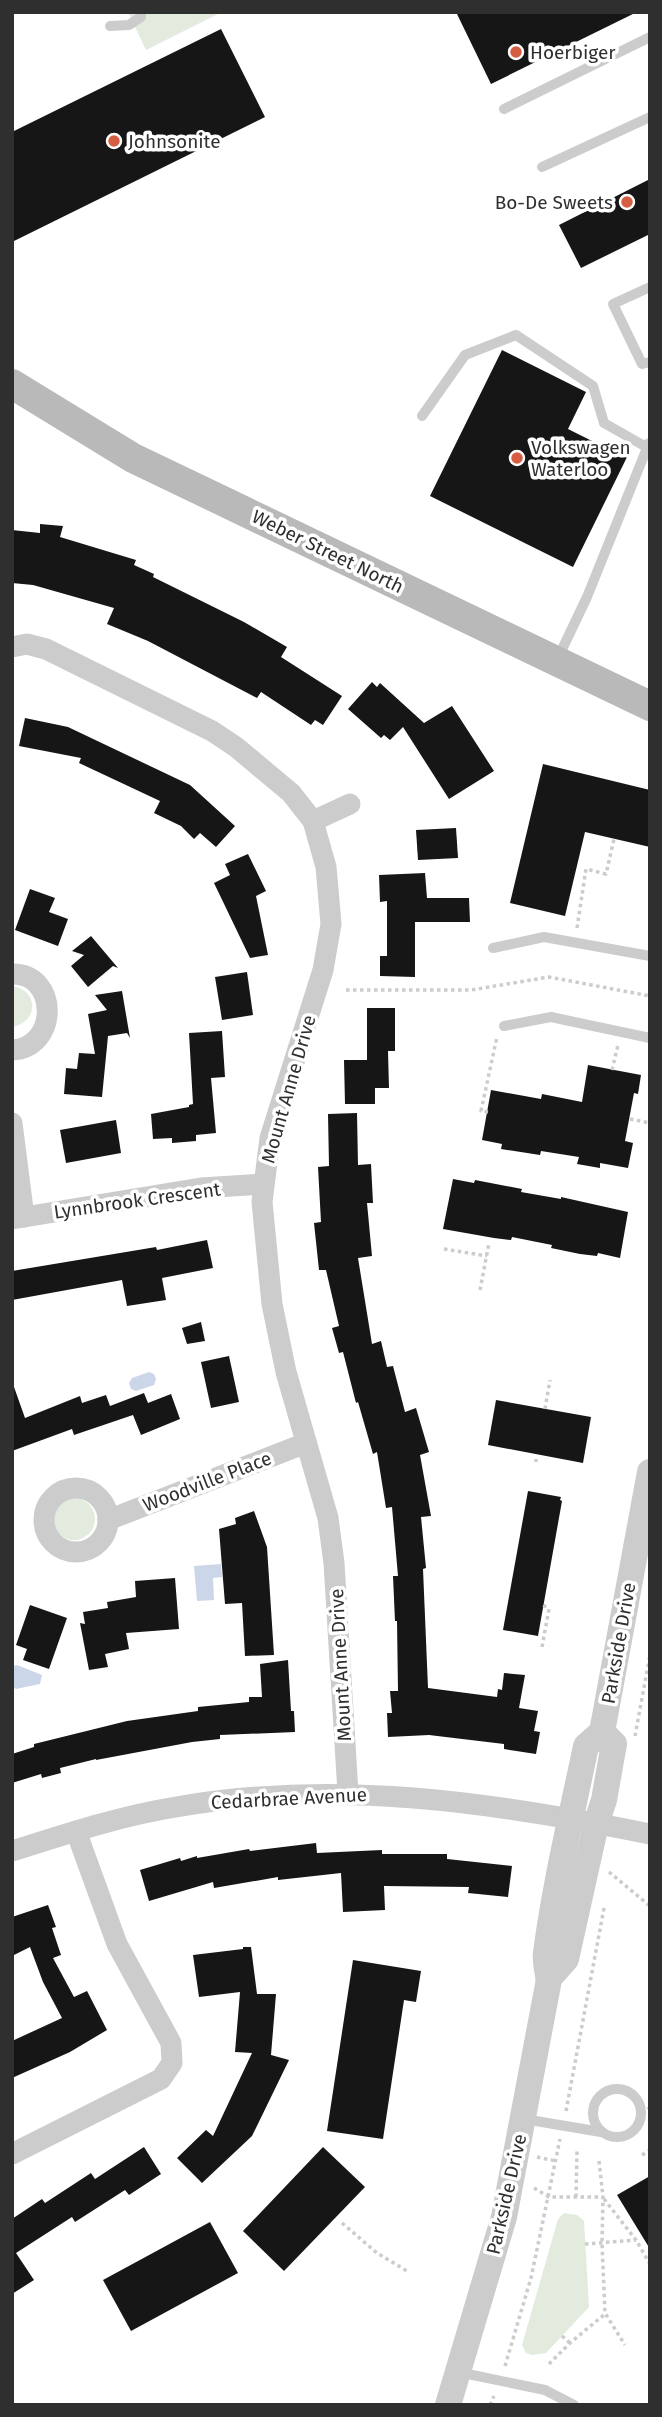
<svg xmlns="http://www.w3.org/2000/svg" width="662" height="2417" viewBox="0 0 662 2417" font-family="'Fira Sans',sans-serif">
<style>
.green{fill:#e2ebde}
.water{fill:#ccd6e9}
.building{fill:#161616}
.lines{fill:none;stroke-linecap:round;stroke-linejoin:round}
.path{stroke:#ccc;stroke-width:3.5;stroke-dasharray:3.5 3.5;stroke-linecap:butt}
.service{stroke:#ccc;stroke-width:10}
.minor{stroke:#ccc;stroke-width:21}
.tertiary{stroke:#ccc;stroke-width:26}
.secondary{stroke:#b9b9b9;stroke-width:30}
.poi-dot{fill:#d55d42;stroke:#fff;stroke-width:2.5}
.labels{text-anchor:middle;stroke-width:7;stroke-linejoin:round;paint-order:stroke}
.poi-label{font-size:19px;fill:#2f2f2f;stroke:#fff;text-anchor:start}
.street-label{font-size:19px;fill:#2f2f2f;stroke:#fff}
</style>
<rect width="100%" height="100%" fill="#fff"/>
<g class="green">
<polygon points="128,12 222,12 146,50"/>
<path d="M12,986C39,990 39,1022 12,1027Z"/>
<circle cx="74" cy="1519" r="21"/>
<polygon points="564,2213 577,2215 584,2221 589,2307 546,2353 532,2355 526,2353 522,2345 558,2219"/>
</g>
<g class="water">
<polygon points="149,1372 154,1374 156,1379 154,1385 136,1391 131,1389 129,1383 132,1378"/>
<polygon points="221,1564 222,1577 213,1578 214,1600 197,1601 194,1566"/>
<polygon points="17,1665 42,1675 40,1684 16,1689 12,1686 12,1666"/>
</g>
<g class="building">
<polygon points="456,12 637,12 491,84"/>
<polygon points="221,29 265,117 12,242 12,132"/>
<polygon points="650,179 650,234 581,268 559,225"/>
<polygon points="502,350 586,392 568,429 600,445 602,442 628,455 573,567 430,496"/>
<polygon points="40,524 63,526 60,537 136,560 134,565 154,574 153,577 244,622 287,647 281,657 342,696 323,725 315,720 311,725 261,692 257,698 148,641 107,624 114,608 33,585 12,583 12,530 40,533"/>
<polygon points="372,682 377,687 380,683 424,723 452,706 494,771 449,799 403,727 390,740 384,735 381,738 348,709"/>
<polygon points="25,718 68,727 190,785 235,826 216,847 200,833 194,839 181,826 154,813 160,801 79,763 81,758 19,746"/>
<polygon points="543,764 650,790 650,847 585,832 565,916 510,903"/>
<polygon points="456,828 458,858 418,860 416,830"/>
<polygon points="248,854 266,891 256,896 268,955 250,958 214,883 230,875 225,864"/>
<polygon points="425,873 427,898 469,898 470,922 415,922 415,977 380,976 380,956 387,956 387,901 380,902 379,875"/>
<polygon points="30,889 55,898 49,912 68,919 58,946 15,930"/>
<polygon points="91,936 118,968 113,966 88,987 71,966 84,955 72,951"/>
<polygon points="247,972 253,1015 222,1020 215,977"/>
<polygon points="122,991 130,1038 127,1033 108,1036 102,1097 64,1094 66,1068 77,1069 79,1053 95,1054 88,1014 107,1010 95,995"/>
<polygon points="367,1008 395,1008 395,1051 388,1051 389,1088 375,1088 375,1104 345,1104 344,1060 367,1060"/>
<polygon points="222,1031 225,1077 211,1078 216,1133 196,1135 196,1141 172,1143 172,1138 153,1139 151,1114 189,1107 189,1105 193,1104 189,1033"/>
<polygon points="588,1065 641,1075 638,1094 634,1093 625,1141 633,1143 628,1168 600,1163 600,1168 577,1164 579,1157 541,1151 540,1155 501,1149 502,1144 482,1140 491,1090 541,1099 542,1094 582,1102"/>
<polygon points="357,1113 358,1165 371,1164 373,1203 367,1203 372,1256 358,1258 372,1344 381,1341 387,1367 393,1366 405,1412 416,1408 429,1452 420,1455 431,1516 421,1517 426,1568 423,1569 428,1688 497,1697 498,1689 502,1690 504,1673 525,1675 519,1708 538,1711 534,1731 540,1732 536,1754 504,1749 504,1744 429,1735 388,1737 387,1713 392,1713 390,1691 398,1691 397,1621 395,1621 393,1576 398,1576 392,1507 386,1508 377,1452 373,1454 358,1402 356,1403 343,1352 339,1353 332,1328 339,1326 326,1270 319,1270 314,1223 321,1222 318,1167 329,1166 328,1114"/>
<polygon points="116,1120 121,1153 66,1163 60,1130"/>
<polygon points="453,1179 474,1183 475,1180 522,1189 521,1192 561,1199 561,1197 628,1212 620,1258 598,1253 597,1256 580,1254 551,1248 552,1245 512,1237 511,1240 494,1238 443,1229"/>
<polygon points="207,1240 213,1268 162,1278 166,1300 127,1306 122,1280 12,1300 12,1271 156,1247 157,1250"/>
<polygon points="201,1322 205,1341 187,1344 182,1328"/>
<polygon points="229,1356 239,1402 211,1408 201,1362"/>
<polygon points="14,1387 25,1418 80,1396 82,1403 106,1395 110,1406 144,1393 148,1403 171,1394 180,1419 141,1435 133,1415 74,1435 72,1429 12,1451 12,1388"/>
<polygon points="496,1400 591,1417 583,1463 488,1445"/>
<polygon points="528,1491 561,1497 560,1500 562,1501 538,1636 503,1630"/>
<polygon points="254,1511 267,1547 274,1655 245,1656 242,1603 225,1604 219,1529 236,1524 235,1518"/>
<polygon points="175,1578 179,1629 126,1633 129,1649 105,1654 108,1667 89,1670 80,1623 85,1624 83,1612 108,1608 107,1602 136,1597 135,1581"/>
<polygon points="30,1605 67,1618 49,1669 23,1660 27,1649 16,1645"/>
<polygon points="288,1660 291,1711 294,1711 295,1732 220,1735 220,1739 192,1742 96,1760 96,1759 60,1768 61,1773 42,1778 41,1774 12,1783 12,1754 34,1747 34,1744 127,1721 198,1711 198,1707 249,1702 249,1697 262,1697 260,1664"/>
<polygon points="316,1843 317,1853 382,1850 382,1854 447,1854 447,1859 512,1866 508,1897 468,1893 469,1887 384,1886 385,1910 343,1912 341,1873 278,1880 278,1877 214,1888 213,1882 149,1901 140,1870 180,1858 181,1861 197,1856 197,1858 249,1849 250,1851"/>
<polygon points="48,1905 56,1927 52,1928 61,1955 53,1958 74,1997 87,1991 107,2030 70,2052 12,2078 12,2041 62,2018 43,1982 30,1947 12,1956 12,1917"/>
<polygon points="243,1947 251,1947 257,1994 276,1994 271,2055 289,2060 252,2136 202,2183 177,2158 206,2130 213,2136 252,2053 235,2052 240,1992 199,1997 193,1955 243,1949"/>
<polygon points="353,1960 421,1971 416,2002 404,2000 383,2139 327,2131"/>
<polygon points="144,2147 161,2174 129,2195 125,2190 75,2222 72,2217 16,2253 34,2280 12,2294 12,2219 42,2199 45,2203 91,2173 95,2179"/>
<polygon points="323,2147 365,2187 284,2271 243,2231"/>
<polygon points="650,2176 650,2249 617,2195"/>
<polygon points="210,2222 238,2273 131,2331 103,2280"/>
</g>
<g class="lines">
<g class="path">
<polyline points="577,928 586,869 606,874 614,839"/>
<polyline points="346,990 471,990 549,977 650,996"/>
<polyline points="612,1070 618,1045"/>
<polyline points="488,1112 481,1111 497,1037"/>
<polyline points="630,1119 650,1123"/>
<polyline points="444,1249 487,1256"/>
<polyline points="480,1290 489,1243"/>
<polyline points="545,1409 550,1380"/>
<polyline points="536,1459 536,1462"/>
<polyline points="542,1647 549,1609 543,1605"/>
<polyline points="635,1736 650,1655"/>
<polyline points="609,1872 650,1906"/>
<polyline points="566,2111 604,1908"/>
<polyline points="641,2112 650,2108"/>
<polyline points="642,2155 650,2150"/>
<polyline points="537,2157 556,2161"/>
<polyline points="599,2161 603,2197 602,2243 605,2313 625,2345"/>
<polyline points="534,2188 549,2197 603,2197"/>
<polyline points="576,2197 577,2151"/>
<polyline points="604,2199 636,2240 650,2264"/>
<polyline points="342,2223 377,2253 407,2271"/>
<polyline points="585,2244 636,2240"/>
<polyline points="562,2336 570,2343"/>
<polyline points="549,2364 570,2343 605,2314"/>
<polyline points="505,2366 531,2278 560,2139"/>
<polyline points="490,2405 494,2396"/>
</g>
<g class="service">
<polyline points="110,26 129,25 141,17 141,12"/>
<polyline points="504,109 650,37"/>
<polyline points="542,167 650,117"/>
<polyline points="650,287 613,304 642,364 650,362"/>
<polyline points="422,416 465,355 516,335 593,386 604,423 648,448"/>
<polyline points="557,660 587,597 649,443"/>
<polyline points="493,948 544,937 650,956"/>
<polyline points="504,1026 551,1017 650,1038"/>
<circle cx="617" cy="2113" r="24"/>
<polyline points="524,2119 601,2132"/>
<polyline points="458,2372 545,2390 574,2405"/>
</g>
<g class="minor">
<polyline points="12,647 27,644 46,649 212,731 236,747 291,793 313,821 326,867 331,924 323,970 270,1138 262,1202 272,1304 286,1372 328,1518 334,1563 348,1793"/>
<polyline points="313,821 350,804"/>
<path d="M12,974C59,973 59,1048 12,1050"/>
<polyline points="12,1123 24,1217"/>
<polyline points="12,1219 201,1188 263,1184"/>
<circle cx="76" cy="1520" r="32"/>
<polyline points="108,1520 306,1443"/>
<path d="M12,1851C66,1834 120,1816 176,1807C335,1779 493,1802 650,1834"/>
<polyline points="12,2154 161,2079 172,2063 171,2043 117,1944 76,1831"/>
</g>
<g class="tertiary">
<polyline points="549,1978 566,1959 596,1824 604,1800 614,1744 602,1732"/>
<path d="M448,2405L504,2217L548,1985C550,1974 544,1964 546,1953C555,1883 572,1814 586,1746L602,1732L650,1472"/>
</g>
<polyline class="secondary" points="12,384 133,458 650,706"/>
</g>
<g class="poi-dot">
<circle cx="516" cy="52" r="7"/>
<circle cx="114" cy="141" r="7"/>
<circle cx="627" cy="202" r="7"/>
<circle cx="517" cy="458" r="7"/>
</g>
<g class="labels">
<g class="poi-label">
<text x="530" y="59">Hoerbiger</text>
<text x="128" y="148">Johnsonite</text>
<text x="613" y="209" text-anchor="end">Bo-De Sweets</text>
<text x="531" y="454">Volkswagen<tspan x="531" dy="22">Waterloo</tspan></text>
</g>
<g class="street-label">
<text transform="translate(328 551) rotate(26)" y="7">Weber Street North</text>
<text transform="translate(288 1089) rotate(-74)" y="7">Mount Anne Drive</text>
<text transform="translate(137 1200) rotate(-8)" y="7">Lynnbrook Crescent</text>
<text transform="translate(207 1481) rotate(-21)" y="7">Woodville Place</text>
<text transform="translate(618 1643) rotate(-80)" y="7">Parkside Drive</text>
<text transform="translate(340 1665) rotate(-93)" y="7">Mount Anne Drive</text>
<text transform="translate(289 1798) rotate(-3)" y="7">Cedarbrae Avenue</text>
<text transform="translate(506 2194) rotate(-77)" y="7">Parkside Drive</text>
</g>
</g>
<rect width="662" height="2417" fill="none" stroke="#2f2f2f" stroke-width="28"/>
</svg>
